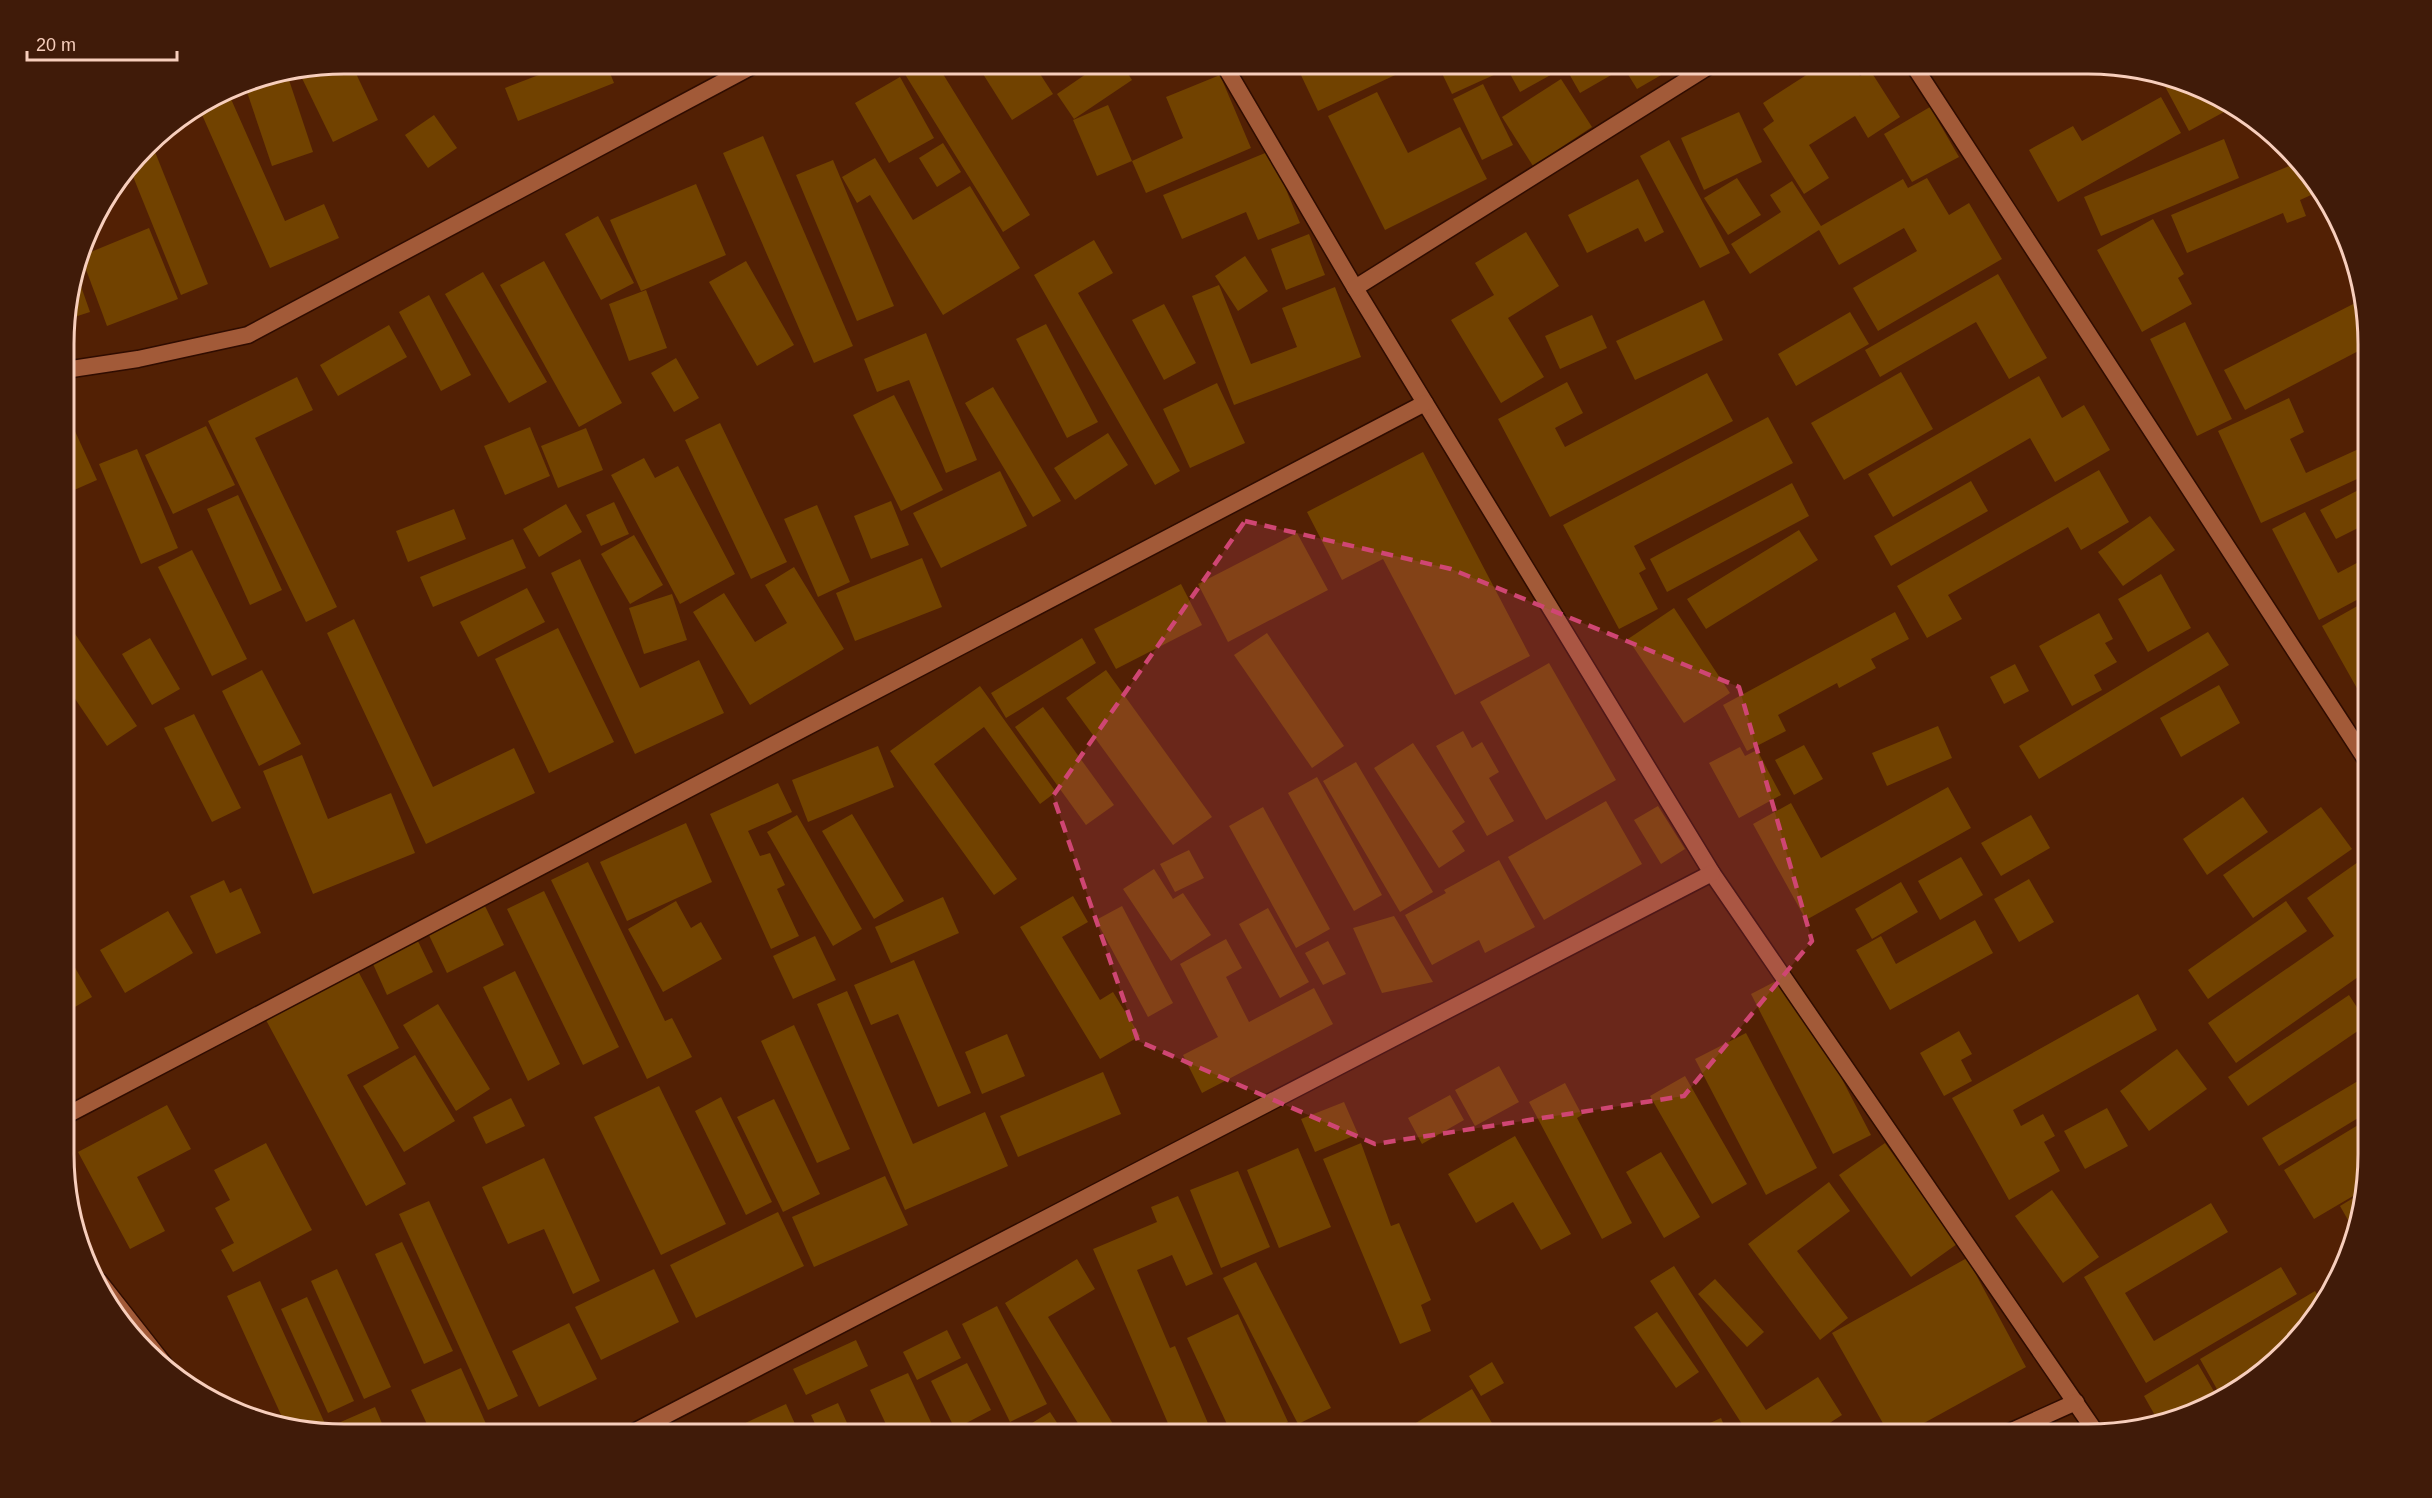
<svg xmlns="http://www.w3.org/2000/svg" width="2432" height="1498" viewBox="0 0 2432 1498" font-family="Helvetica,sans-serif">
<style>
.building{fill:#714200}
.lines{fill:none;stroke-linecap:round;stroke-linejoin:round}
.minor-casing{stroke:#2f0c00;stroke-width:19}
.minor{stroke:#a25a38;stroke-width:16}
.marked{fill:#cf4673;fill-opacity:0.2;stroke:#cf4673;stroke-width:4.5;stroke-dasharray:12 8;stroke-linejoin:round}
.rim{fill:none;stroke:#f7cebc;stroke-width:3}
</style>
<rect width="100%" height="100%" fill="#522004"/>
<g class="building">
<polygon points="344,63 351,63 378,120 333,142 299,72"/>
<polygon points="570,63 606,63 614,83 518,121 505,88"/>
<polygon points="898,63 961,63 943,74 1030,215 1003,232"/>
<polygon points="984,63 1033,63 1053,94 1012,120 978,66"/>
<polygon points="1102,63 1121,63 1132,80 1074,119 1057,94"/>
<polygon points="1322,63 1421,63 1318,111 1300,73"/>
<polygon points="1437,63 1491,63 1496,74 1452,94"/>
<polygon points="1504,63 1550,63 1556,72 1520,92"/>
<polygon points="1563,63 1607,63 1613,74 1580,93"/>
<polygon points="1621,63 1682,63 1637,89"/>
<polygon points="1825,63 1851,63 1860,76 1870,70 1900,117 1868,138 1855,116 1809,145 1829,178 1804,194 1763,129 1774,121 1763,103"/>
<polygon points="287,74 313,152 272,166 244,83"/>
<polygon points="1220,75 1251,148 1146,193 1132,161 1183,138 1166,97"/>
<polygon points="2166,76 2178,78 2235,106 2189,131 2161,79"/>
<polygon points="900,77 934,138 889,163 855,103"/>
<polygon points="1561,79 1592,127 1533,166 1502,117"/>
<polygon points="1483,84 1513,145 1482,160 1453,99"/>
<polygon points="227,90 285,221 324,204 339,238 270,268 199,108"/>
<polygon points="1377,92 1408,153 1460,127 1487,179 1385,230 1328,116"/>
<polygon points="2161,97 2181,133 2058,202 2029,150 2073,126 2082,141"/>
<polygon points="1108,105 1132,161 1097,176 1073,120"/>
<polygon points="1930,107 1959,157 1912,182 1884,134"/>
<polygon points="1739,112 1762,162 1704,190 1681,138"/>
<polygon points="434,115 457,148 428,168 405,135"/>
<polygon points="763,136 853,346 814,363 723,153"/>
<polygon points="2224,139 2239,178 2101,236 2084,197"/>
<polygon points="1669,140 1730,253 1700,268 1640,156"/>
<polygon points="151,142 208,284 181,295 130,169"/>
<polygon points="943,143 961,172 937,187 919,158"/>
<polygon points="1270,151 1300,223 1258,240 1246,212 1182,239 1163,195"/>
<polygon points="875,158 913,220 970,186 1020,268 943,315 870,195 857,203 842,177"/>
<polygon points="833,160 894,306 857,321 796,175"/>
<polygon points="2294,164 2320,191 2300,200 2306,216 2287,223 2283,213 2187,253 2171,215"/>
<polygon points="1737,178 1761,215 1728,235 1704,198"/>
<polygon points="1927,178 1949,215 1969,203 2002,259 1878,331 1853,288 1917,251 1904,228 1839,265 1819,230 1750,274 1731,244 1781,212 1770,195 1792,181 1821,226 1903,179 1908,188"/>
<polygon points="1638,179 1664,232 1645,242 1638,228 1587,253 1568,215"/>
<polygon points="696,184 726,255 641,291 610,220"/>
<polygon points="598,216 634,283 601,300 565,234"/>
<polygon points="2153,219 2184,274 2178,278 2192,304 2142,332 2097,250"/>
<polygon points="149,228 178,299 107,326 81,256"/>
<polygon points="1526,232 1559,286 1508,318 1544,377 1501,403 1451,320 1494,295 1475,263"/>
<polygon points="1309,234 1325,275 1286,290 1271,249"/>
<polygon points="1094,240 1113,273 1078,293 1180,471 1155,485 1034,275"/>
<polygon points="1245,256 1268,291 1238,311 1215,276"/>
<polygon points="544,261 622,403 579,427 500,285"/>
<polygon points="746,261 794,345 757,366 709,282"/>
<polygon points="76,272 90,312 65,320 65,307"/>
<polygon points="483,272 547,382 509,403 445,294"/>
<polygon points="1998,274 2047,358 2009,379 1976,322 1880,377 1865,350"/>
<polygon points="1219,285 1251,364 1297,347 1282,308 1335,287 1361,357 1234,405 1192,296"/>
<polygon points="646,290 667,348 629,361 609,304"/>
<polygon points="429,295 471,375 441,391 399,312"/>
<polygon points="1704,300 1723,340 1635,380 1616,341"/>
<polygon points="2361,300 2368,326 2368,346 2245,410 2224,370"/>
<polygon points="1164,304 1196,363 1164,380 1132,320"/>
<polygon points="1850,312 1869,344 1796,386 1778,354"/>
<polygon points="1592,315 1607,348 1560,369 1545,336"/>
<polygon points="2185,322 2232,419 2197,436 2150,339"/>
<polygon points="1046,324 1098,422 1067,438 1016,339"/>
<polygon points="389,325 407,357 338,396 320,365"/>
<polygon points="926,333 977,460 946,473 909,380 877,392 864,359"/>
<polygon points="676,358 699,398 674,412 651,373"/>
<polygon points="1901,372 1933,429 1844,480 1811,423"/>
<polygon points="1707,373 1733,421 1550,517 1498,419 1567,382 1583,413 1555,428 1565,447"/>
<polygon points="2039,376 2062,418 2084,405 2110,450 2055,482 2030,438 1893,517 1868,474"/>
<polygon points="297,377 313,410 255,438 337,607 306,622 208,421"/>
<polygon points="1217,383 1245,443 1190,468 1163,409"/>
<polygon points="993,387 1061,501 1033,517 965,403"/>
<polygon points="894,395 943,490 901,511 853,415"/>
<polygon points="2289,398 2304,432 2290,439 2306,473 2363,447 2368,458 2368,474 2261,523 2218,431"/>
<polygon points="65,409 97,480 65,494"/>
<polygon points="1768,417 1793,463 1634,546 1646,569 1639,573 1658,609 1619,629 1563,525"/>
<polygon points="720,423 787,562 751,579 685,440"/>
<polygon points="206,426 235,485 173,514 145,455"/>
<polygon points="530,427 550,476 505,495 484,446"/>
<polygon points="586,428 603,470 558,488 541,446"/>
<polygon points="1108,433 1128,465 1075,500 1054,468"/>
<polygon points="137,449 178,548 141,564 99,464"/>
<polygon points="1423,452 1530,656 1455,695 1383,559 1342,580 1307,512"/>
<polygon points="644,458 655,478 678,466 735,574 680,604 611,475"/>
<polygon points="2099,470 2129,522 2081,550 2068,527 1948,595 1962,619 1927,638 1897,586"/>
<polygon points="1000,471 1027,526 941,568 913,513"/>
<polygon points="1971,481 1988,511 1891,566 1874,536"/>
<polygon points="1792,483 1809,516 1667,592 1650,559"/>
<polygon points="2368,485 2368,523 2336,539 2320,510"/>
<polygon points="238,495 282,590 250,605 207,509"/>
<polygon points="891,501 909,545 871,559 854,516"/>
<polygon points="614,502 629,534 601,546 586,515"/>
<polygon points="566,504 582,532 539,557 523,529"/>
<polygon points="817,505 850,582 818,597 784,519"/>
<polygon points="454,509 466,539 408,562 396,531"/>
<polygon points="2305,512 2338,573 2368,557 2368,594 2319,620 2272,529"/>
<polygon points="2150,516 2175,550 2123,586 2098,552"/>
<polygon points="1799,530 1818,560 1706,629 1687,599"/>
<polygon points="1297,533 1328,590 1228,642 1198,584"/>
<polygon points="634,535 663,585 630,604 601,554"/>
<polygon points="513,539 526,568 433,607 420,577"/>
<polygon points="192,550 247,659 212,676 158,567"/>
<polygon points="922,558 942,607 855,641 836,593"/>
<polygon points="580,559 640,688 699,660 724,713 635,754 551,573"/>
<polygon points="794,567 844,649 750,705 693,612 724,593 755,642 787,623 765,585"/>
<polygon points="2161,574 2191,628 2148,652 2118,599"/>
<polygon points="1181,584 1202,625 1116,669 1094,629"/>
<polygon points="527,588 545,622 478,657 460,622"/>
<polygon points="672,594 687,640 644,654 629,608"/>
<polygon points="2368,600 2368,708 2322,626"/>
<polygon points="1674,608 1730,693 1684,723 1628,639"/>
<polygon points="1895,612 1909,639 1871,659 1876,668 1839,688 1837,683 1778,715 1786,731 1747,751 1723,705"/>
<polygon points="2099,613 2113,639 2105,643 2117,662 2094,675 2102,690 2072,706 2039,646"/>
<polygon points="65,619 137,726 107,746 65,684"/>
<polygon points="354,619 433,787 514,748 535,793 426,844 327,633"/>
<polygon points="558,628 614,742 549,773 495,659"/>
<polygon points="2208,632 2229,665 2039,779 2019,746"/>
<polygon points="1267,633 1344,746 1312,768 1234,655"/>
<polygon points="150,638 180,689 152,705 122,654"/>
<polygon points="1082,638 1096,663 1006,718 991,693"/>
<polygon points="1549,663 1616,780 1546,820 1480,702"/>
<polygon points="2015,664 2029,691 2004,704 1990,677"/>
<polygon points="262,670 301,744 259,766 222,691"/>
<polygon points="1106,670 1212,817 1173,845 1066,698"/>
<polygon points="2219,685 2240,723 2181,757 2160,718"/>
<polygon points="980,686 1056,792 1040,804 984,727 934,764 1017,879 994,895 890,751"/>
<polygon points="1043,707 1114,805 1086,825 1015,727"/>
<polygon points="194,714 241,808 212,822 164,728"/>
<polygon points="1938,726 1952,758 1887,786 1872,753"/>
<polygon points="1463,731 1472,748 1482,742 1499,772 1489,778 1514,821 1487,836 1436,746"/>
<polygon points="1413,743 1465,822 1452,831 1465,851 1439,868 1374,768"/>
<polygon points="1804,745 1823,779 1794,795 1775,760"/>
<polygon points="878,746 894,787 808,822 792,780"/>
<polygon points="1740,747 1745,756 1757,750 1781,795 1739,818 1709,763"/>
<polygon points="302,755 328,819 391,793 415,853 313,894 263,771"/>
<polygon points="1356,762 1433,892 1400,912 1323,781"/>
<polygon points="1317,777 1382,895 1354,911 1288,793"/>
<polygon points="778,783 792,812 748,831 760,856 770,853 785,885 777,889 799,936 771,949 710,814"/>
<polygon points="1948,787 1971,828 1806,920 1753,824 1791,803 1821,858"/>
<polygon points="2243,797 2268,832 2207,875 2183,839"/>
<polygon points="1606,801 1642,864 1544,920 1508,857"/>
<polygon points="1658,806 1685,849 1661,864 1634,820"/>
<polygon points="1263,807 1330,929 1296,948 1229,826"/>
<polygon points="2321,807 2352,849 2253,918 2223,875"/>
<polygon points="852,814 904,901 874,919 822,831"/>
<polygon points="797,815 862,929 833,946 767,832"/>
<polygon points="2031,815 2050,848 2001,876 1981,843"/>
<polygon points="686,823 712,882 627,921 600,862"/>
<polygon points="1189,850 1204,878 1175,892 1160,864"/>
<polygon points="2368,855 2368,970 2236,1063 2208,1023 2334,936 2307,898"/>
<polygon points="1961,857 1983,895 1940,920 1918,881"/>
<polygon points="1499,860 1535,927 1485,953 1479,940 1432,965 1405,915 1446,893 1444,890"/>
<polygon points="588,862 665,1021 672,1018 692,1057 647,1079 551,880"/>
<polygon points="1154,869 1173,899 1183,893 1211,935 1171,961 1123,889"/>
<polygon points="2029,879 2054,922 2019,942 1994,899"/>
<polygon points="224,880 230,893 241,888 261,933 216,954 190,896"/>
<polygon points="1901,882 1918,912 1872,939 1855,909"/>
<polygon points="544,891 619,1047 583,1065 507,909"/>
<polygon points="1073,896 1088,922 1062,937 1100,1000 1113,992 1140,1036 1100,1059 1020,927"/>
<polygon points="943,897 959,933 891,963 875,927"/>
<polygon points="676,901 691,928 701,922 722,959 663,992 628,929"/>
<polygon points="2286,901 2307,931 2208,999 2188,970"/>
<polygon points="484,904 504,945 447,973 427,931"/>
<polygon points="1122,906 1173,1003 1148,1017 1096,920"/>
<polygon points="1268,908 1309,982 1280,998 1239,924"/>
<polygon points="168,911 193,953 125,993 100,950"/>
<polygon points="1394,916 1433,982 1382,993 1353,928"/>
<polygon points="1975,920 1993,953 1890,1010 1856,950 1881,936 1896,964"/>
<polygon points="414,933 433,972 387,995 369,955"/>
<polygon points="815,936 836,980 793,999 773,956"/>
<polygon points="1226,939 1242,968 1226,977 1249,1022 1314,988 1333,1024 1202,1093 1183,1055 1218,1037 1180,964"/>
<polygon points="1328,941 1346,974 1323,985 1305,953"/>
<polygon points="914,960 971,1093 938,1107 898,1014 871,1025 854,985"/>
<polygon points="74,966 92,997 68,1011 65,1006 65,970"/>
<polygon points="358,971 399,1048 347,1075 406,1184 366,1206 266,1020"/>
<polygon points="515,971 560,1064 528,1081 483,987"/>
<polygon points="1788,975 1871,1135 1833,1154 1751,994"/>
<polygon points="847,991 913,1144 985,1112 1008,1166 905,1210 817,1004"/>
<polygon points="2138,994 2157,1030 2013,1110 2021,1126 2043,1114 2055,1136 2044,1142 2060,1171 2009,1200 1952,1098"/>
<polygon points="2349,995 2368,1024 2248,1106 2228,1077"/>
<polygon points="438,1004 490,1089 456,1111 403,1025"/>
<polygon points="794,1025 850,1149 817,1163 761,1041"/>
<polygon points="1959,1031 1972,1054 1961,1060 1972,1081 1944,1096 1920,1053"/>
<polygon points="1746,1033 1817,1168 1766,1195 1695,1059"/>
<polygon points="1007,1034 1025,1076 982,1094 965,1052"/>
<polygon points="2177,1049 2207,1089 2149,1131 2120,1091"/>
<polygon points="415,1055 455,1121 404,1152 363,1086"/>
<polygon points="1499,1066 1519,1102 1475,1126 1455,1090"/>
<polygon points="1103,1072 1121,1114 1018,1157 1000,1116"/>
<polygon points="2368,1075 2368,1112 2279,1166 2262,1138"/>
<polygon points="1685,1076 1747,1184 1712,1204 1650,1096"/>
<polygon points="1565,1083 1582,1115 1577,1118 1632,1223 1602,1239 1529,1102"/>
<polygon points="659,1086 726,1224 661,1255 594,1117"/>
<polygon points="1450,1095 1464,1120 1422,1144 1408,1118"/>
<polygon points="721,1097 772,1202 746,1215 695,1111"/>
<polygon points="511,1098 525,1126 486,1144 473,1117"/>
<polygon points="774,1099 820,1194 783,1212 737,1117"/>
<polygon points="1344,1102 1358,1134 1315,1152 1301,1119"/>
<polygon points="167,1105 191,1149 137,1177 165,1231 130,1249 78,1152"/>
<polygon points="2107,1108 2128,1146 2085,1169 2064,1131"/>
<polygon points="2368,1119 2368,1170 2366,1172 2368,1176 2365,1189 2314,1219 2284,1170"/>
<polygon points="1515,1136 1571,1234 1541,1250 1513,1202 1476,1223 1448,1174"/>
<polygon points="266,1143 312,1230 233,1272 221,1250 234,1243 215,1208 230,1200 214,1170"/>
<polygon points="1361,1143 1391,1226 1399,1223 1431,1300 1421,1305 1431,1331 1400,1344 1323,1159"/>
<polygon points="1885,1143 1957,1244 1911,1277 1839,1175"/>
<polygon points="1298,1148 1331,1227 1279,1248 1247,1170"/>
<polygon points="1661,1152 1700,1217 1664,1238 1626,1172"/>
<polygon points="544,1158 600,1281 573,1294 544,1229 508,1244 482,1187"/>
<polygon points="1238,1171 1270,1247 1221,1268 1190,1190"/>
<polygon points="885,1176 908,1225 814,1267 792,1217"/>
<polygon points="1829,1182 1850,1211 1797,1251 1848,1318 1820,1340 1748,1244"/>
<polygon points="2052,1190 2099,1257 2063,1283 2015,1216"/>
<polygon points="2365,1191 2356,1234 2340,1206"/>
<polygon points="1178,1196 1213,1274 1186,1286 1172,1255 1137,1270 1170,1348 1175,1346 1213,1435 1173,1435 1093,1249 1157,1222 1151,1207"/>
<polygon points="429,1201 518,1396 488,1410 399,1214"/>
<polygon points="2211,1203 2228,1232 2125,1293 2154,1341 2281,1267 2297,1294 2146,1383 2084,1277"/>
<polygon points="778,1212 804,1266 696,1318 670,1265"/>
<polygon points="402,1242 453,1351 424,1364 375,1254"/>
<polygon points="1967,1258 2026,1367 1904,1434 1889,1434 1832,1333"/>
<polygon points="1077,1259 1095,1289 1048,1317 1113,1424 1095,1435 1085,1435 1005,1303"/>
<polygon points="1256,1262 1331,1408 1298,1424 1223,1278"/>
<polygon points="1674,1266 1766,1410 1818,1377 1842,1415 1811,1435 1749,1435 1650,1281"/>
<polygon points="337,1269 391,1387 364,1399 311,1281"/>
<polygon points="654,1269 679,1322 601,1360 575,1307"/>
<polygon points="1715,1279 1764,1332 1747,1347 1698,1294"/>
<polygon points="260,1281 327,1428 375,1407 387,1435 343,1435 287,1428 227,1296"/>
<polygon points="2315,1291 2324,1306 2322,1310 2265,1363 2218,1391 2200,1359"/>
<polygon points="307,1297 354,1401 328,1413 281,1309"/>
<polygon points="997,1306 1047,1404 1010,1422 962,1324"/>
<polygon points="1657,1312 1699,1372 1676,1388 1634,1327"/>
<polygon points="1238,1314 1288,1422 1260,1435 1232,1435 1187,1338"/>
<polygon points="569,1323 597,1379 539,1407 512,1351"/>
<polygon points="947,1330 961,1358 917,1380 903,1352"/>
<polygon points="856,1340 868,1366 806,1395 793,1369"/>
<polygon points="1492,1362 1504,1383 1481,1396 1469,1376"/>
<polygon points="967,1363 991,1410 955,1429 931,1381"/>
<polygon points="2198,1364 2219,1400 2157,1419 2144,1396"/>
<polygon points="461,1368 491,1435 432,1435 411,1390"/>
<polygon points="908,1373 937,1435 891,1435 870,1390"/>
<polygon points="1472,1389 1499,1435 1396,1435"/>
<polygon points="838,1403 852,1434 872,1425 876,1435 820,1435 811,1415"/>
<polygon points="786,1404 800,1435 720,1435"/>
<polygon points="1050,1412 1065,1435 1022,1435 1019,1431"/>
<polygon points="1721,1418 1728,1435 1683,1435"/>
</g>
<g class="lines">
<defs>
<g id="minor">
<polyline points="1223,63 1355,288 1712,873 2097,1434"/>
<polyline points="1912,63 2368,763"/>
<polyline points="1355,288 1714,63"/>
<polyline points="65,370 138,359 248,335 758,63"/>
<polyline points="65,1116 1425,403"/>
<polyline points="99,1281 164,1364"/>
<polyline points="2005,1434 2076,1402"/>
<polyline points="628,1435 1712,873"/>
</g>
</defs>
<use href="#minor" class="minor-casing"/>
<use href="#minor" class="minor"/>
</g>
<path class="marked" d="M1245,521L1451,569L1739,687L1812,941L1684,1096L1375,1144L1138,1041L1053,796Z"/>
<path d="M0 0H2432V1498H0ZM344 74H2088A270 270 0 0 1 2358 344V1154A270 270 0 0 1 2088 1424H344A270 270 0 0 1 74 1154V344A270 270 0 0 1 344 74Z" fill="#401b09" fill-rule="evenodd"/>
<path class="rim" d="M344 74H2088A270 270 0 0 1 2358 344V1154A270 270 0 0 1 2088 1424H344A270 270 0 0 1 74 1154V344A270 270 0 0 1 344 74Z"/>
<path d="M27 51v9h150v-9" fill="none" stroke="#f7cebc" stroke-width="3"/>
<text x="36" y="51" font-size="18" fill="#f7cebc" stroke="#401b09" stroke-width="4.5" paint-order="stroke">20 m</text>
</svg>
